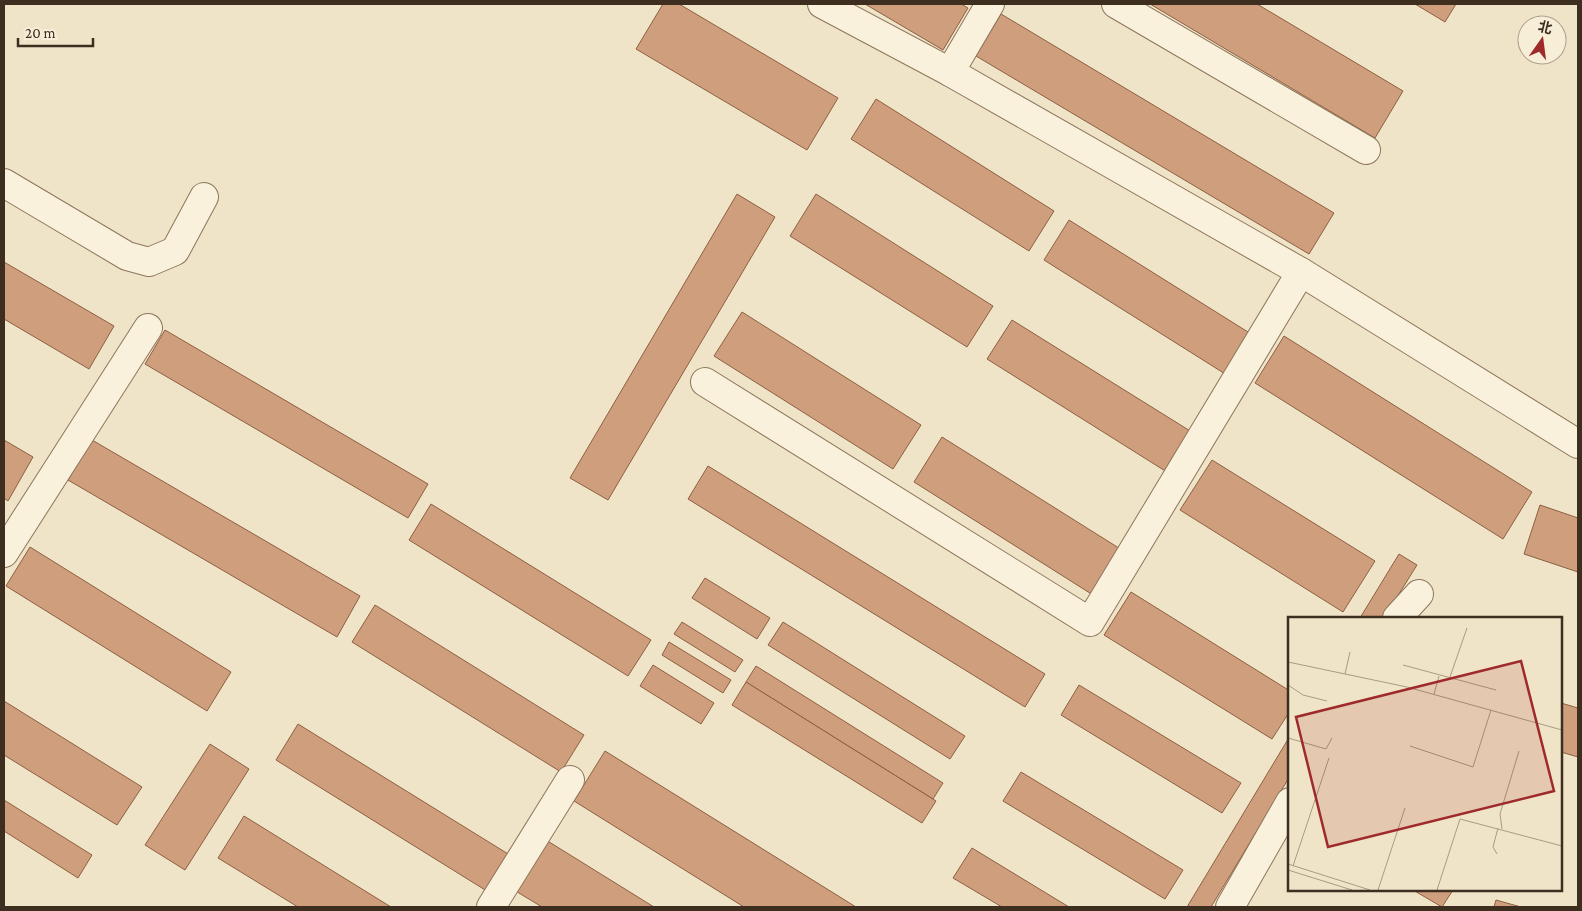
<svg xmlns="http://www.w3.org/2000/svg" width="1582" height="911" viewBox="0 0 1582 911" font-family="'Crimson Pro','Noto Sans SC',serif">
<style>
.building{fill:#cf9f7d;stroke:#8d5f41}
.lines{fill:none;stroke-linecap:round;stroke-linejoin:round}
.minor-casing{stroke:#8d765c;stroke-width:30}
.minor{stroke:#faf1dc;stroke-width:28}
.inset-road{fill:none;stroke:#a89b85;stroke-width:1}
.view{fill:#9e2a2b;fill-opacity:0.15;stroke:#9e2a2b;stroke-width:2.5}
.inset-edge{fill:none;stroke:#3d2e20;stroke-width:2.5}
</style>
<rect width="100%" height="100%" fill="#f0e4c8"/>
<g class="building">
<polygon points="663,4 679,4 838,98 807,150 636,49"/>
<polygon points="865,4 961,4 968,8 943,50"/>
<polygon points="1150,4 1257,4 1403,91 1375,138"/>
<polygon points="1415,4 1456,4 1445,22"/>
<polygon points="1001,14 1334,213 1309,254 976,56"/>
<polygon points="876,99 1054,211 1029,251 851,139"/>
<polygon points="737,194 775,217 608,500 570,478"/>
<polygon points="816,194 993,306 967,347 790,236"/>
<polygon points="1069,220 1256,337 1230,377 1044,260"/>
<polygon points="4,262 114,326 89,369 4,319"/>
<polygon points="742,312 921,425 893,469 714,356"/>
<polygon points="1012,320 1195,434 1170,474 987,359"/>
<polygon points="165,330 428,484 408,518 145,364"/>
<polygon points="1284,336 1532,492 1503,539 1255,383"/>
<polygon points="942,437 1122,550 1093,595 914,482"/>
<polygon points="4,440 33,457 8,501 4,498"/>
<polygon points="92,440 360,596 337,637 68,480"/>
<polygon points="1212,460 1375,561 1343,612 1180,510"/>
<polygon points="708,466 1045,674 1025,707 688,499"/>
<polygon points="431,504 651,640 628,676 409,540"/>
<polygon points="1540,505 1578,518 1578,572 1524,554"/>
<polygon points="30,547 231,672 207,711 6,586"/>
<polygon points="1399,554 1417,565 1384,618 1360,618"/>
<polygon points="705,578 770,618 757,639 692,598"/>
<polygon points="1131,592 1290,691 1290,711 1272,739 1104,635"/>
<polygon points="375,605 584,735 561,772 352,642"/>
<polygon points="682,622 743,660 735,672 674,634"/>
<polygon points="783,622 965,736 950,759 768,645"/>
<polygon points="669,642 731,680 723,693 662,655"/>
<polygon points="653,665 714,703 701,724 640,686"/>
<polygon points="756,666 943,783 933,799 746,682"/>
<polygon points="746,682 936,801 922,823 732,705"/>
<polygon points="1079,685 1241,783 1222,813 1061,715"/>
<polygon points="4,701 142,787 117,825 4,755"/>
<polygon points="1561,703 1578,708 1578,757 1561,752"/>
<polygon points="298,724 513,857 490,893 276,760"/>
<polygon points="1290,736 1290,776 1211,907 1187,907"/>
<polygon points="210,744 249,769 185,870 145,845"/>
<polygon points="605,751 856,907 744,907 574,801"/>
<polygon points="1021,772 1183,870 1165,899 1003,801"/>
<polygon points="4,800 92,855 78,878 4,831"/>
<polygon points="244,816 391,907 298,907 218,858"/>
<polygon points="546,840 654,907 542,907 514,890"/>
<polygon points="972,848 1069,907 1002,907 953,878"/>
<polygon points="1413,890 1453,890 1442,907"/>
<polygon points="1496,900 1521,907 1494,907"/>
</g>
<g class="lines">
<defs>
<g id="minor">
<polyline points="822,4 950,72 1301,272 1578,444"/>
<polyline points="1116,4 1366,150"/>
<polyline points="950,72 990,4"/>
<polyline points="4,183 127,256 149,262 175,251 204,197"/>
<polyline points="705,382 1090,622 1301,272"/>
<polyline points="4,553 148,328"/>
<polyline points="1397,618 1419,594"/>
<polyline points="491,907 570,780"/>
<polyline points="1230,907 1290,802"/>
</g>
</defs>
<use href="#minor" class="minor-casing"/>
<use href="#minor" class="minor"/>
</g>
<g transform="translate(1288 617)">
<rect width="274" height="274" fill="#f0e4c8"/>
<path class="inset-road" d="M0,45L119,70L274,113M115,48L208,73M57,57L62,35M162,60L179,11M0,68L15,78L39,84M146,77L151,59M0,121L38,132L44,121M122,129L185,150L203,93M214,212L212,197L231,134M209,237L205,230L210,211M0,247L82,273M5,249L41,141M0,253L64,273M90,273L117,191M149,273L172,202L274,229"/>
<path class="view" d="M233,44L266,174L40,230L8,100Z"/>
<rect width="274" height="274" class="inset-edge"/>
</g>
<rect width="1582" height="911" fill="none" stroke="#3d2e20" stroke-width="10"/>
<g transform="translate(1542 40) rotate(14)"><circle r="24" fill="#f7eed8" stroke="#ada18e"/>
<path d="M0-4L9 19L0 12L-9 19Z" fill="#9e2a2b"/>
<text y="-8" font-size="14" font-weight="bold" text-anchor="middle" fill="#3d2e20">北</text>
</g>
<path d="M18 38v8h75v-8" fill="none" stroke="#3d2e20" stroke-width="2.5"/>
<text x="25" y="38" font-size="15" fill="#3d2e20" stroke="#f7eed8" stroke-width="4" paint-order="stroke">20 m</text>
</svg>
